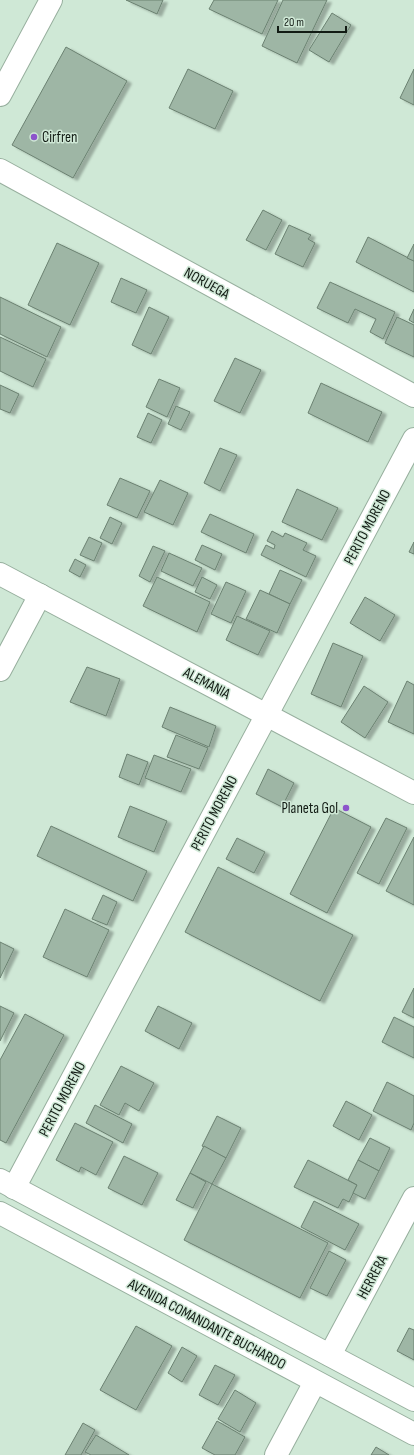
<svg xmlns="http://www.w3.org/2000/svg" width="414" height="1455" viewBox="0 0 414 1455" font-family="'Sofia Sans Condensed',sans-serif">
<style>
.building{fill:#9eb6a5;stroke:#6b8171;filter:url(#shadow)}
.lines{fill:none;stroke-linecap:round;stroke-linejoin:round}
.minor-casing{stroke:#97af9e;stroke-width:24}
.major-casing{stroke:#97af9e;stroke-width:24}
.minor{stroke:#fff;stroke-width:22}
.major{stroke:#fff;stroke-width:22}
.poi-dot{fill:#8c54cb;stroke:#cfe8d6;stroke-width:1.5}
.labels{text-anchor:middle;stroke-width:3;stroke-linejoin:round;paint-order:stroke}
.poi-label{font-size:15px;fill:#121b14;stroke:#cfe8d6;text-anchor:start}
.street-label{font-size:15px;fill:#121b14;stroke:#cfe8d6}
</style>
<defs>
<filter id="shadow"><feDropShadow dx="4.5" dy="2.5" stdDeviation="1" flood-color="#0004"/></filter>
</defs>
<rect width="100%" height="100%" fill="#cfe8d6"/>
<g class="building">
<polygon points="126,0 163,0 157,14"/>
<polygon points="214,0 278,0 262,34 209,9"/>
<polygon points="283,0 327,0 297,63 262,46"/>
<polygon points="332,13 351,25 329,62 309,50"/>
<polygon points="66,47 127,81 73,178 12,145"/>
<polygon points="188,69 233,91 215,129 169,108"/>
<polygon points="414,69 414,105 400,98"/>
<polygon points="263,210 282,220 266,250 246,240"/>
<polygon points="289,225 311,235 308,239 315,243 303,267 275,254"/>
<polygon points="368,237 414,261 414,292 356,262"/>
<polygon points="57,243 99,263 70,325 28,305"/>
<polygon points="414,244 414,261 407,258"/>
<polygon points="121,278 147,290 136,313 111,302"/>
<polygon points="330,282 395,312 383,339 370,332 376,319 355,309 348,323 317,308"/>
<polygon points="0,297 61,327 47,357 0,334"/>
<polygon points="149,307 169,317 151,354 132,345"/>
<polygon points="414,309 414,323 409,320"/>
<polygon points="397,317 414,325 414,357 385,343"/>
<polygon points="0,337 46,359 33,387 0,371"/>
<polygon points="235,358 261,370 240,413 214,401"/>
<polygon points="159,379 180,388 167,417 146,407"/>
<polygon points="321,383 382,412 368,442 308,413"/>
<polygon points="0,385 19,394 10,413 0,409"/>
<polygon points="176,406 190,412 181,430 168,424"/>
<polygon points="148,413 162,420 151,443 137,437"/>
<polygon points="220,448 237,455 220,491 204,483"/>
<polygon points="120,478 150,491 137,518 107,505"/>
<polygon points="160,480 188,493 173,525 144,512"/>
<polygon points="297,489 338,508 322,540 282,522"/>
<polygon points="210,514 254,534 246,553 201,532"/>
<polygon points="110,517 122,523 112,544 100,538"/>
<polygon points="272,531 283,537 285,533 307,543 303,550 316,556 306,577 261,555 266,545 274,549 275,545 267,541"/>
<polygon points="89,537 102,543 94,561 80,555"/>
<polygon points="414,542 414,554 409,552"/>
<polygon points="202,545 222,554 215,570 195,560"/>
<polygon points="153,546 165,551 150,582 139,576"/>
<polygon points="169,553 202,568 193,586 161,571"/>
<polygon points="75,559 86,565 80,577 69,571"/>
<polygon points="280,570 302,580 290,604 269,594"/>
<polygon points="157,577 210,602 197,632 143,606"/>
<polygon points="202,577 217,585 210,599 195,592"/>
<polygon points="226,582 246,591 231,623 211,614"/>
<polygon points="260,590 290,604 277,633 246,619"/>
<polygon points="365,597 395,615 380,641 350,623"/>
<polygon points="237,616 270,631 258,655 226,640"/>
<polygon points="333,643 363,656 341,707 311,694"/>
<polygon points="87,667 120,679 106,716 70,702"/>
<polygon points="407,681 414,685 414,734 388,722"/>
<polygon points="364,686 388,702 365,738 341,722"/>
<polygon points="170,707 216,726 209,747 162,727"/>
<polygon points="176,735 208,748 199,769 167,757"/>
<polygon points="127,754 148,762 139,785 119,777"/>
<polygon points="154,755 191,769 181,792 145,778"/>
<polygon points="268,769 294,783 282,807 256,794"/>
<polygon points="130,806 167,821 154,852 118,837"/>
<polygon points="334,808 371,827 327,913 290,894"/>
<polygon points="386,818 407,828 379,884 357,873"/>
<polygon points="51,826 147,871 133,901 37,856"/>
<polygon points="414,837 414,905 386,891"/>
<polygon points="237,838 265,852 254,873 226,859"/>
<polygon points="218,867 353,935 320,1001 185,932"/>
<polygon points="103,895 117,902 107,925 92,919"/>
<polygon points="65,909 109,930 87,977 43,957"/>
<polygon points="0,942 14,949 0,978"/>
<polygon points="414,988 414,1018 402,1012"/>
<polygon points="0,1006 14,1013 0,1041"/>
<polygon points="158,1006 192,1023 179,1049 145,1031"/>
<polygon points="25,1014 64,1035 6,1143 0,1140 0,1060"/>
<polygon points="394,1017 414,1027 414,1058 382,1042"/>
<polygon points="121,1066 154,1083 139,1111 125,1103 119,1115 100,1105"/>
<polygon points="387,1082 414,1096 414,1123 411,1130 373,1111"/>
<polygon points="346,1101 372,1115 359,1140 333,1126"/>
<polygon points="95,1105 132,1124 123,1143 86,1123"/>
<polygon points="217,1116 241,1128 226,1158 202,1146"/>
<polygon points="75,1123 113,1142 96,1175 81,1167 79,1172 56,1160"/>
<polygon points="370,1138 390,1148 379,1171 358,1160"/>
<polygon points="204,1146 226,1158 212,1184 190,1173"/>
<polygon points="124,1156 158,1173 142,1205 108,1188"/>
<polygon points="308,1160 357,1185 349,1202 343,1199 338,1208 294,1187"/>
<polygon points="358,1160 379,1171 365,1199 353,1193 357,1185 348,1180"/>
<polygon points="190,1173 206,1182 193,1208 176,1200"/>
<polygon points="212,1184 328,1243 300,1298 184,1240"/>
<polygon points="314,1201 359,1224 345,1250 301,1227"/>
<polygon points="329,1251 346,1260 327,1296 310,1288"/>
<polygon points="136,1326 172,1346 136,1410 100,1390"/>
<polygon points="409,1328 414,1330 414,1360 397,1351"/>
<polygon points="182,1347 197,1356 182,1382 168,1373"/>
<polygon points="215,1365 235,1375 218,1405 199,1395"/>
<polygon points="235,1390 256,1403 240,1432 218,1419"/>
<polygon points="217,1421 245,1437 235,1455 215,1455 202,1448"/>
<polygon points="83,1423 95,1430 81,1455 65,1455"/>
<polygon points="96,1435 129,1455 91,1455 85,1452"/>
<polygon points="376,1447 389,1455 371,1455"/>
</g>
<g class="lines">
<defs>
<g id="minor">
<polyline points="0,170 414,396"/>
<polyline points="0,574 414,793"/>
<polyline points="0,670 40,595"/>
<polyline points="14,1188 414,439"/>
<polyline points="330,1355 414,1198"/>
<polyline points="276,1455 315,1382"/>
</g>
<g id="major">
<polyline points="0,95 51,0"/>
<polyline points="0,1180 414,1400"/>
<polyline points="0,1213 414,1434"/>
</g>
</defs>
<use href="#minor" class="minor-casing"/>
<use href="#major" class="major-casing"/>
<use href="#minor" class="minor"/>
<use href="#major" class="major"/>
</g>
<g class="poi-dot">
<circle cx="34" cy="137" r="4"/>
<circle cx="346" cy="808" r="4"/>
</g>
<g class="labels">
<g class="poi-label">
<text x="42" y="142">Cirfren</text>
<text x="338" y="813" text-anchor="end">Planeta Gol</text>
</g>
<g class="street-label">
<text transform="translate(207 283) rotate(29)" y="5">NORUEGA</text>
<text transform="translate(367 527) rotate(-62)" y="5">PERITO MORENO</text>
<text transform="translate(207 683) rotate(28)" y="5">ALEMANIA</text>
<text transform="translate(214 813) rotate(-62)" y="5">PERITO MORENO</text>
<text transform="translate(62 1099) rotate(-62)" y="5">PERITO MORENO</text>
<text transform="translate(372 1277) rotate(-62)" y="5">HERRERA</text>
<text transform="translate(207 1324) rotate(28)" y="5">AVENIDA COMANDANTE BUCHARDO</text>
</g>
</g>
<path d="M278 26v6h68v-6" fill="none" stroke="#121b14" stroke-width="2"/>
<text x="284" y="26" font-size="12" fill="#121b14" stroke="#cfe8d6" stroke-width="3" paint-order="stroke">20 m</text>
</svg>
